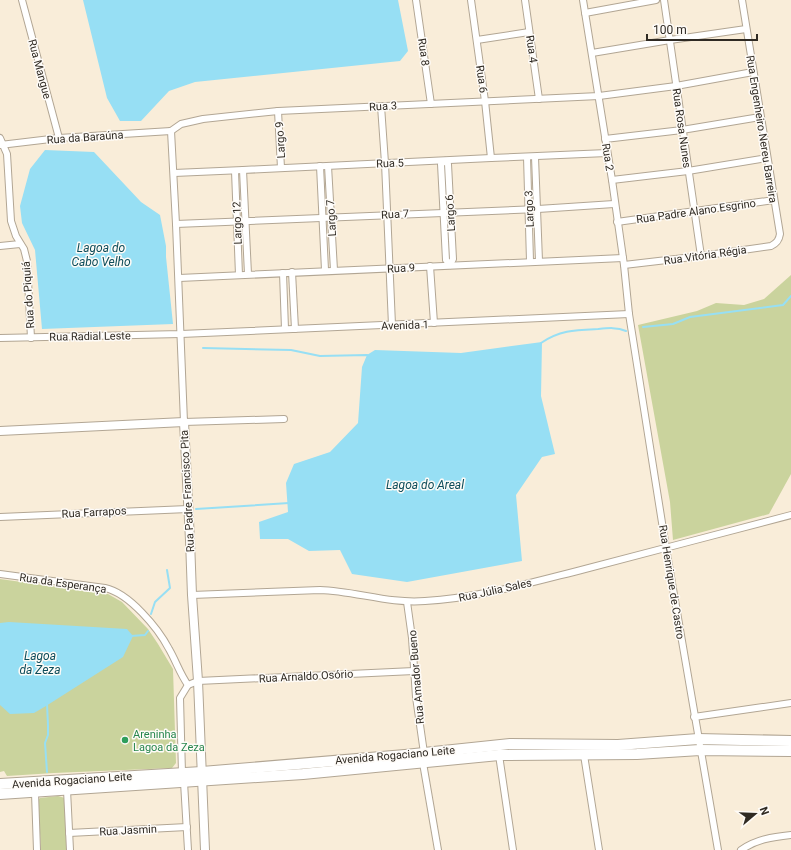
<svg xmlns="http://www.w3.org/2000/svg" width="791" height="850" viewBox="0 0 791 850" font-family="Roboto,sans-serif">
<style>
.green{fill:#cad39d}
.water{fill:#97dff4}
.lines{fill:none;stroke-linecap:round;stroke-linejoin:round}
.stream{stroke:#97dff4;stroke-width:2}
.minor-casing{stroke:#b2a694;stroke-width:8}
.tertiary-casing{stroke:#b2a694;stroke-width:10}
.primary-casing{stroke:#b2a694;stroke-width:12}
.minor{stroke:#fff;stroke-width:6}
.tertiary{stroke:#fff;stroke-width:8}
.primary{stroke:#fff;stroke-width:10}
.leisure-dot{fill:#2e9e5b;stroke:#fefbf7;stroke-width:1.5}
.labels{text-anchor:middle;stroke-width:3;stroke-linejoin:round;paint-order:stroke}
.street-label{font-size:11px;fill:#2f2a23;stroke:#fefbf7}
.leisure-label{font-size:11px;fill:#27864d;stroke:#fefbf7;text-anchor:start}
.water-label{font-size:12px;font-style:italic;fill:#0c4c5a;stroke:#fefbf7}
</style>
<rect width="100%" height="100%" fill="#f9edd9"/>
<g class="green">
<polygon points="791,275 791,474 769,514 673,540 670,502 638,325 697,311 716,303 744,305 764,299"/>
<polygon points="0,579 108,594 122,602 148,629 158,644 173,669 176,763 172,768 54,773 7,776 4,771 0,772"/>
<polygon points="58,796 65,798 67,850 41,850 38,800 40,798"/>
</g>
<g class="water">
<polygon points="83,0 398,0 408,51 400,61 195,82 169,91 141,121 120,121 107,98"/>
<polygon points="45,150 94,152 141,202 160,215 166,246 166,257 173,324 42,329 35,250 22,223 20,206 30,169"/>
<polygon points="542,342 541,396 555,454 542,457 516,495 522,561 407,582 352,574 340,550 309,551 288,539 260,539 259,522 288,512 286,483 294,464 330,452 358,423 362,367 367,355 375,350 461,353"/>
<polygon points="9,622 127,629 133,636 123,657 46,706 34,713 10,714 0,705 0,623"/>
</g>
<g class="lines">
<g class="stream">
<polyline points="643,327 673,324 690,317 783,305 791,296"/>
<path d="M541,343C560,330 576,330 598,329C608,328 617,327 626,331"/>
<polyline points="203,348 291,350 320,356 367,355 369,356"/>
<polyline points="196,509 289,503"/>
<polyline points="151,614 155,602 170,588 167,570"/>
<polyline points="131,636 145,635 148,631"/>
<polyline points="47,704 48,725 48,735 45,743 47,772"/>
</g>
<defs>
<g id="minor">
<polyline points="22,0 59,138"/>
<polyline points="416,0 431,104"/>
<polyline points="471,0 485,101 491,158"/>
<polyline points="525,0 539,99"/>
<polyline points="583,0 612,180 624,265 629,314 666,548 718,850"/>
<polyline points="664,0 701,256"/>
<polyline points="585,13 656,0"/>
<polyline points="477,40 529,32"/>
<polyline points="592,53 670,40 746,29"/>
<polyline points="381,106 385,163 392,325"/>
<polyline points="278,111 281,168"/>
<polyline points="171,131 181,124 203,119 278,111 599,96 676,86 753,72"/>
<polyline points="171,131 176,224 184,422 284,419"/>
<polyline points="0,138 7,154 11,221 16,236 24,249 27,261 31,338"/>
<polyline points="605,139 682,130 760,117"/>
<polyline points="0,145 59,138 171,131"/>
<polyline points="527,157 530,261"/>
<polyline points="535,157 539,261"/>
<polygon points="445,161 448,164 453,259 450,265 446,260 441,164"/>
<polyline points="320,166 325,270"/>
<polyline points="328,166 334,270"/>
<polyline points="243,170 248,274"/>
<polyline points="235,171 239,275"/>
<polyline points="174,173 243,170 491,158 607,153"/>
<polyline points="612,180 688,171 767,158"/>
<polyline points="617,222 774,200"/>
<polyline points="176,224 538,209 614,204"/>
<polyline points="0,246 20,244"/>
<path d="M624,265L701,256L771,246C777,243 779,240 780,234L742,0"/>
<polyline points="430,266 434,323"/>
<polyline points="292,272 295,329"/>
<polyline points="283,273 285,329"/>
<polyline points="179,278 623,258"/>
<polyline points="0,338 181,334 629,314"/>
<polyline points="0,517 188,509"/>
<path d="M0,574L105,588C129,593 158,628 169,649C176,661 180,674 188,685L198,681L414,671"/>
<path d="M192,595L320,590C355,591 389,604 425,601C479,598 533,582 585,569C654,551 722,533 791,515"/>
<polyline points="407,602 412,638 416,697 424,753"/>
<polyline points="694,717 791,703"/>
<polyline points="499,755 513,850"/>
<polyline points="584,755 599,850"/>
<polyline points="423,763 438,850"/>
<polyline points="182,773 180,698 188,685"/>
<polyline points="184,782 188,850"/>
<polyline points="67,790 70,850"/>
<polyline points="35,793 37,850"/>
<polyline points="69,833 187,827"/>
<path d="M741,850C757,839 773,837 791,835"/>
</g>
<polyline id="tertiary" points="0,431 184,422 190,540 192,595 198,681 205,850"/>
<g id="primary">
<polyline points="0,784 202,772 405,755 510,744 618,745 698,739 791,741"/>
<polyline points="0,794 303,774 499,755 637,754 700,750 791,751"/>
</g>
</defs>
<use href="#minor" class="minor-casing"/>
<use href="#tertiary" class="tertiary-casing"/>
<use href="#primary" class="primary-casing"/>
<use href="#minor" class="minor"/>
<use href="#tertiary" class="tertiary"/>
<use href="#primary" class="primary"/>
</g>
<circle class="leisure-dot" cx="125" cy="740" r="4"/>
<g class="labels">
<g class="street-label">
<text transform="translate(532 49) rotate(82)" y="4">Rua 4</text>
<text transform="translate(424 52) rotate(82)" y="4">Rua 8</text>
<text transform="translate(40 69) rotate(75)" y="4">Rua Mangue</text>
<text transform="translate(482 79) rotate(82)" y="4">Rua 6</text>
<text transform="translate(383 106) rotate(-3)" y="4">Rua 3</text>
<text transform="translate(682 128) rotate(82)" y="4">Rua Rosa Nunes</text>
<text transform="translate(762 129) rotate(81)" y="4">Rua Engenheiro Nereu Barreira</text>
<text transform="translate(85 137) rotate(-4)" y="4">Rua da Baraúna</text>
<text transform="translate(280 140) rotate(-93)" y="4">Largo 9</text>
<text transform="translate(608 157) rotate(81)" y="4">Rua 2</text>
<text transform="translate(390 163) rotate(-2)" y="4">Rua 5</text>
<text transform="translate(529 209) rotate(-92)" y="4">Largo 3</text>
<text transform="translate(696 211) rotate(-8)" y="4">Rua Padre Alano Esgrino</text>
<text transform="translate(450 213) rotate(-93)" y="4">Largo 6</text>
<text transform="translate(395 214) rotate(-3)" y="4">Rua 7</text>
<text transform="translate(331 218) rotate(-93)" y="4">Largo 7</text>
<text transform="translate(237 223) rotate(-92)" y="4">Largo 12</text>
<text transform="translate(705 255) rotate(-8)" y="4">Rua Vitória Régia</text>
<text transform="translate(401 268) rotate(-3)" y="4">Rua 9</text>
<text transform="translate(28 295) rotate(-94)" y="4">Rua do Piquiá</text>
<text transform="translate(405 325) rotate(-2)" y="4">Avenida 1</text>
<text transform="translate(90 336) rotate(-1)" y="4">Rua Radial Leste</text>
<text transform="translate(187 491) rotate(-93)" y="4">Rua Padre Francisco Pita</text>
<text transform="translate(94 512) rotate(-3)" y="4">Rua Farrapos</text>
<text transform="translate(672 582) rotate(81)" y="4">Rua Henrique de Castro</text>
<text transform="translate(63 583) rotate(8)" y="4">Rua da Esperança</text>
<text transform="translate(495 590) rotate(-12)" y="4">Rua Júlia Sales</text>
<text transform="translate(306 676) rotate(-3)" y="4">Rua Arnaldo Osório</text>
<text transform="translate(416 677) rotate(-95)" y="4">Rua Amador Bueno</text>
<text transform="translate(395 755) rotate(-5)" y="4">Avenida Rogaciano Leite</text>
<text transform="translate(72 780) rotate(-4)" y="4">Avenida Rogaciano Leite</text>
<text transform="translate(128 830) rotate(-3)" y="4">Rua Jasmin</text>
</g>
<g class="leisure-label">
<text x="133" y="738">Areninha<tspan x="133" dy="13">Lagoa da Zeza</tspan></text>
</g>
<g class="water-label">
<text x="101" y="252">Lagoa do<tspan x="101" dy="14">Cabo Velho</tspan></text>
<text x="425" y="489">Lagoa do Areal</text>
<text x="40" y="660">Lagoa<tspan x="40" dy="14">da Zeza</tspan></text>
</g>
</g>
<g transform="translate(755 814) rotate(71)" stroke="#fefbf7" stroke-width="3" paint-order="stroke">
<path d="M0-3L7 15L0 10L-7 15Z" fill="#2f2a23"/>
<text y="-6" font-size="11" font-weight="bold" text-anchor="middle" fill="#2f2a23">N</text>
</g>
<path d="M647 34v6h110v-6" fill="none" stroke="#2f2a23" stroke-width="2"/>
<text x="653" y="34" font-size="12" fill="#2f2a23" stroke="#fefbf7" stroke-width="3" paint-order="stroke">100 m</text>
</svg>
